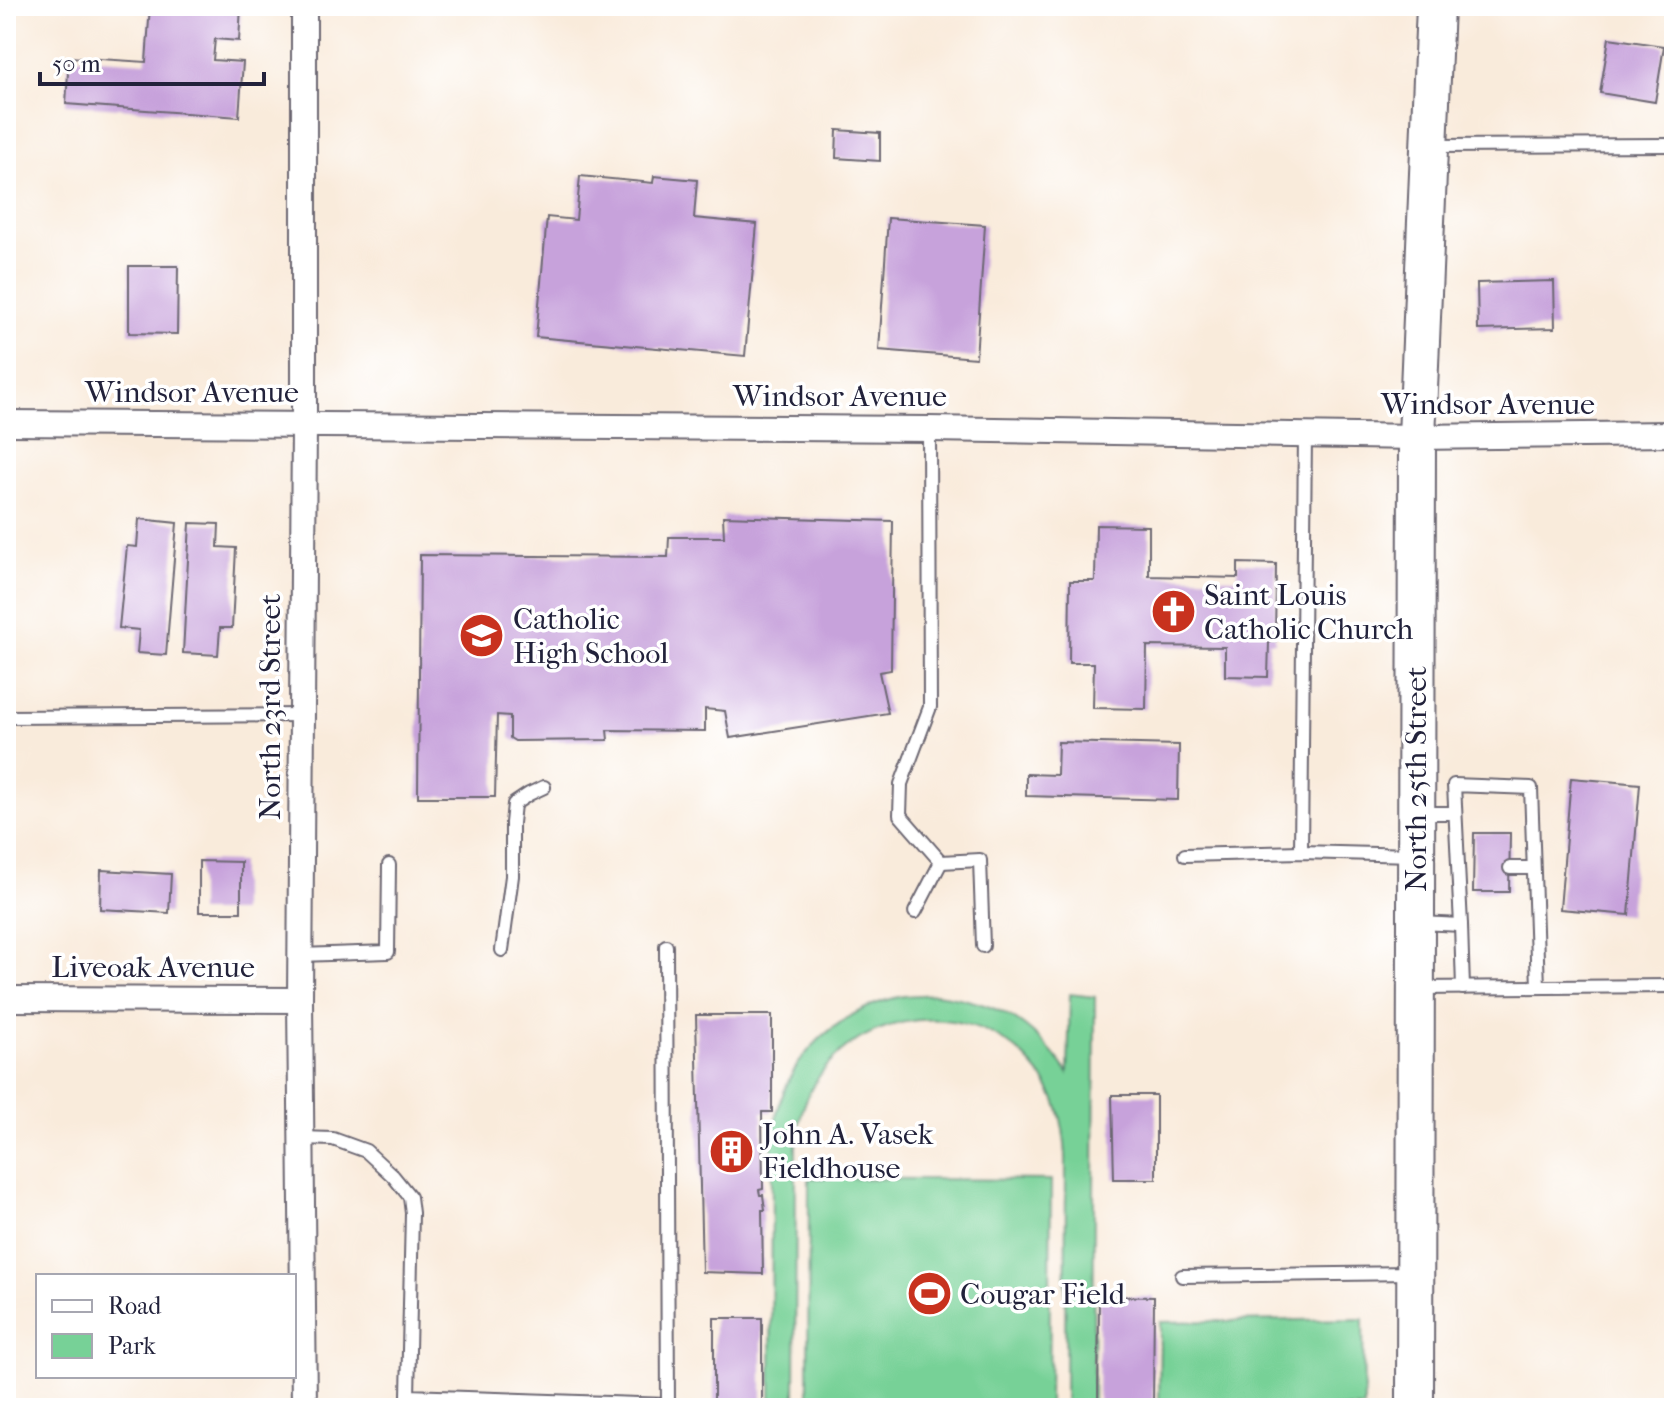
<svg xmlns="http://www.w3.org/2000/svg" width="1680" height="1414" viewBox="0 0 1680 1414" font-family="'IM FELL French Canon',serif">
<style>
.green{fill:#77d197;stroke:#4c7a69;stroke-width:2}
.building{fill:#c7a2db}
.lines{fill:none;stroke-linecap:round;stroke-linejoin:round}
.lane-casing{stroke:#6d6873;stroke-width:16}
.street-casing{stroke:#6d6873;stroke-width:28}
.secondary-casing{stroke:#6d6873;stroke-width:40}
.lane{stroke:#fff;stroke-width:12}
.street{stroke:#fff;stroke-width:24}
.secondary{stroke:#fff;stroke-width:36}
.labels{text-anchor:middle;stroke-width:7;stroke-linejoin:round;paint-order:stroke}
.street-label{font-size:30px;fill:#22223b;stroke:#fff}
.poi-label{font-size:30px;fill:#22223b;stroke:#fff;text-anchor:start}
</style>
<rect width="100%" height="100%" fill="#fff"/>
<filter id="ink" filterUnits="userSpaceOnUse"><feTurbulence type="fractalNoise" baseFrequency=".0125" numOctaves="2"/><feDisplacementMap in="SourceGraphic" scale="16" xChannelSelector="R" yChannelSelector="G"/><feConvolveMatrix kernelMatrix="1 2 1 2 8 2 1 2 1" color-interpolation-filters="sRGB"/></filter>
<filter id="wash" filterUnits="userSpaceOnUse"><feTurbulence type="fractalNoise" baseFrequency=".006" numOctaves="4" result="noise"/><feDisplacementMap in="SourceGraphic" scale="32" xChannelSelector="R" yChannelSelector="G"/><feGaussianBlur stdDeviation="1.8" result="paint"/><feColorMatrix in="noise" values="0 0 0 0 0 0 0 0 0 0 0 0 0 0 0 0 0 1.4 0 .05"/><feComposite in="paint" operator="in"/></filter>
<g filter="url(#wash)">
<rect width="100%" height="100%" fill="#f9ebdb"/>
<g class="green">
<path d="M936,994C999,1003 1030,1020 1068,1073L1070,994L1095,997L1093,1408H1065L1066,1157C1065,1140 1063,1124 1058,1108C1051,1087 1036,1068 1020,1053C954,994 843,1016 807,1098C800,1114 798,1129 796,1146L795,1408H771L772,1144C774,1125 777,1107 785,1089C804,1041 854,1005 904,996C914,995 925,995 936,994Z"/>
<polygon points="809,1178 1051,1180 1049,1408 808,1408"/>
<polygon points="1363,1319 1364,1408 1159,1408 1160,1322"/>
</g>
<g id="blocks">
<g class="building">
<polygon points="150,6 241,6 239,41 215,39 213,60 243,62 239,117 66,104 69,57 146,62"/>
<polygon points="1609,38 1664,46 1655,102 1600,93"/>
<polygon points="837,130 880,133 880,161 836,158"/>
<polygon points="580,176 653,183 654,176 697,180 694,218 757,224 745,356 536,337 547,217 576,220"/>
<polygon points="888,218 985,225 976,358 879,350"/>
<polygon points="129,266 178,266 177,334 129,333"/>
<polygon points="1554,281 1555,328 1478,330 1477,283"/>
<polygon points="723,516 893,521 891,670 879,672 888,713 730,738 725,711 705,709 705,731 607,730 608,740 515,741 510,738 510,716 497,715 495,797 418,797 420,555 668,557 669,537 724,537"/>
<polygon points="139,519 177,523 166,655 137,653 139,630 119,628 127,546 137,547"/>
<polygon points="190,523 219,524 218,547 236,548 232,628 220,628 218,655 183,653"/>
<polygon points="1096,525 1149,526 1149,576 1238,578 1238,563 1276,564 1275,642 1269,642 1268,677 1225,676 1225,647 1147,646 1146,709 1093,708 1094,663 1069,663 1070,581 1095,581"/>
<polygon points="1058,742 1179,745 1178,800 1026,796 1026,774 1057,775"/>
<polygon points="1571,778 1640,784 1629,915 1560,909"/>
<polygon points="1474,833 1510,833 1509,892 1473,892"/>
<polygon points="199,861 241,862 241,912 199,912"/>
<polygon points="101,870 171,874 169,913 100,909"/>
<polygon points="696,1015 772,1015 772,1112 762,1112 763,1189 759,1190 760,1195 763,1195 765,1210 762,1210 763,1274 702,1272"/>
<polygon points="1112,1095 1156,1095 1156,1179 1114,1179"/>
<polygon points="1099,1296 1154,1297 1153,1408 1098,1408"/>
<rect x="714" y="1318" width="48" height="90"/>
</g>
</g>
</g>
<g filter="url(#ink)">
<use href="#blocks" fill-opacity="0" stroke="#6d6873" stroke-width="2"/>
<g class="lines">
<defs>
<g id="lane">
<polyline points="1432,146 1674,145"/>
<polyline points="929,429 930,707 901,784 900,815 941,862 980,860 983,946"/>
<polyline points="6,717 302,715"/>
<polyline points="1418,813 1454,813"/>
<polyline points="1301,852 1305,435"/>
<polyline points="1185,855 1301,852 1413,855"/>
<polyline points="1510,868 1533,868"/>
<polyline points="915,912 941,862"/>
<polyline points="1421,923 1461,925"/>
<polyline points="666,946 668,1408"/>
<polyline points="502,950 512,876 512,823 514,804 529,794 544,787"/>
<polyline points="300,955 388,952 389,865"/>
<polyline points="1417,988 1674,986"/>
<polyline points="1463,988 1461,925 1454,785 1531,788 1538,987"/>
<polyline points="301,1138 333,1139 366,1151 393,1176 410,1197 412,1213 408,1396 668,1405"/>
<polyline points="1182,1276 1412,1273"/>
</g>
<g id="street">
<polyline points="6,423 929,429 1417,437 1674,434"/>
<polyline points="6,999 300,1000"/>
<polyline points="304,1408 300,1000 304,424 304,6"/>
</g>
<polyline id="secondary" points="1415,1408 1417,437 1435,6"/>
</defs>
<use href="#lane" class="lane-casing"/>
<use href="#street" class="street-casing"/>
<use href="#secondary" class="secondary-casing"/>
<use href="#lane" class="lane"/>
<use href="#street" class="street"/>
<use href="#secondary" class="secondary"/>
</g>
</g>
<defs>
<symbol id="church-disc" viewBox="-11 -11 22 22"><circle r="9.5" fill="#c8321e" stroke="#fff"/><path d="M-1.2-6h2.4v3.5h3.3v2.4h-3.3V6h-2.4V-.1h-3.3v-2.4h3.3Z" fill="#fff"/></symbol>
<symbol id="school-disc" viewBox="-11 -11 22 22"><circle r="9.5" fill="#c8321e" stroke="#fff"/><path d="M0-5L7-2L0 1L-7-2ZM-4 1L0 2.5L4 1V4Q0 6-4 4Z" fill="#fff"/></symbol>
<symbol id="building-disc" viewBox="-11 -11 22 22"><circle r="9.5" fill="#c8321e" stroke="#fff"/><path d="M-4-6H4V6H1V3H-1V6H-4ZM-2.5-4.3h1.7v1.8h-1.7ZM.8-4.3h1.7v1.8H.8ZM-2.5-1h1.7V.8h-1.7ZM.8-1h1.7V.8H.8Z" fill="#fff"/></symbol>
<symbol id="stadium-disc" viewBox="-11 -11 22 22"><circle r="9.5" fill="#c8321e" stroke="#fff"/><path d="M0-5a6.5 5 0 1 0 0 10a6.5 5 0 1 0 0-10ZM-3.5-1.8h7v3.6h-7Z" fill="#fff"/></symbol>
</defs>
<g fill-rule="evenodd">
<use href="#church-disc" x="1148" y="586" width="51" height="51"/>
<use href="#school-disc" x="456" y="610" width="51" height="51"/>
<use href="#building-disc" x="706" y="1126" width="51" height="51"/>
<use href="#stadium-disc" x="904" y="1268" width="51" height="51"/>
</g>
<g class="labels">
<g class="street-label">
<text x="192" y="402">Windsor Avenue</text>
<text x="840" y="406">Windsor Avenue</text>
<text x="1488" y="414">Windsor Avenue</text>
<text transform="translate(270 707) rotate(-90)" y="10">North 23rd Street</text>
<text transform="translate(1416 779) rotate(-90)" y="10">North 25th Street</text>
<text x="153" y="977">Liveoak Avenue</text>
</g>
<g class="poi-label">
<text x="1204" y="605">Saint Louis<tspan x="1204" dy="34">Catholic Church</tspan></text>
<text x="513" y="629">Catholic<tspan x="513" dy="34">High School</tspan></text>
<text x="762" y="1144">John A. Vasek<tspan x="762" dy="34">Fieldhouse</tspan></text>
<text x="960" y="1304">Cougar Field</text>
</g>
</g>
<rect width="1680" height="1414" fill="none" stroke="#fff" stroke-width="32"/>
<rect x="36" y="1274" width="260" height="104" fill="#ffffff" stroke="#a7a7b1" stroke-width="2"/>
<rect x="52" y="1300" width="40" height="12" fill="#ffffff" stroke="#a7a7b1" stroke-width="2"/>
<text x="108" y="1314" font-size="24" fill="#22223b">Road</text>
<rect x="52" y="1334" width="40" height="24" fill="#77d197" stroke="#a7a7b1" stroke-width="2"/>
<text x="108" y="1354" font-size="24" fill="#22223b">Park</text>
<path d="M40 72v12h224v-12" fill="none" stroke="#22223b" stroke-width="4"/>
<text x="52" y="72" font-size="24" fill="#22223b" stroke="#ffffff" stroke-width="6" paint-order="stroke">50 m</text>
</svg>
